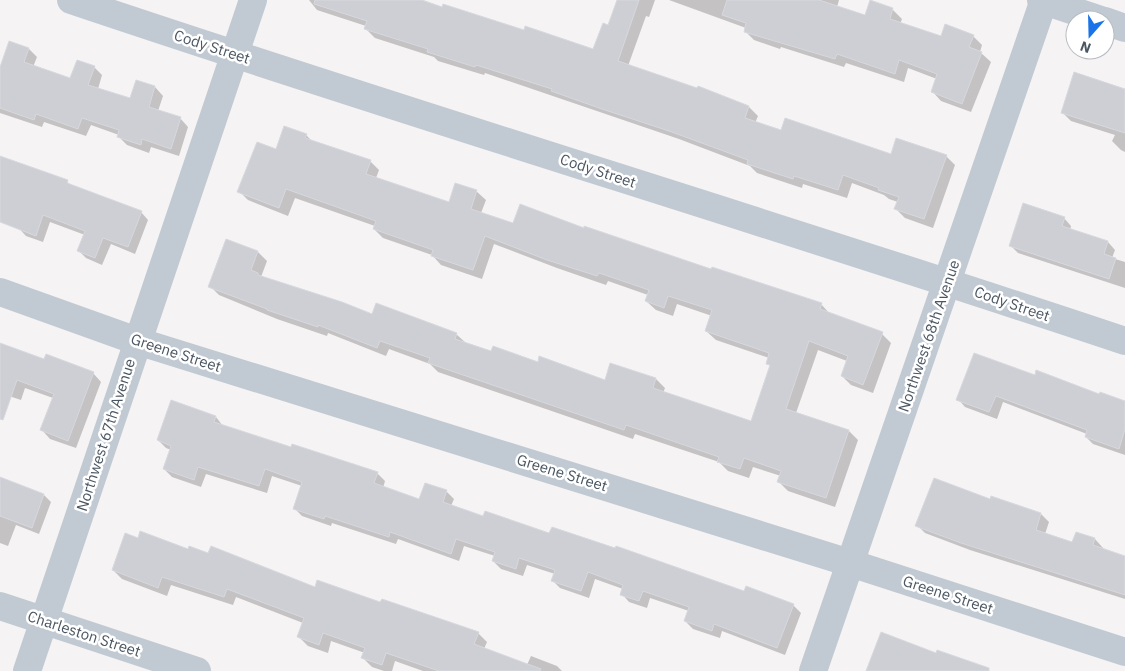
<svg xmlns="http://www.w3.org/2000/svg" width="1125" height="671" viewBox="0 0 1125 671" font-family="'IBM Plex Sans',sans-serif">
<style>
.shadow{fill:#0003}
.building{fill:#cdcfd5;stroke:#d7d9de}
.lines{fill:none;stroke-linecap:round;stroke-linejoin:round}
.minor{stroke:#c1cad2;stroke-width:28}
.labels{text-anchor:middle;stroke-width:5;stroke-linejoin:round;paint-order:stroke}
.street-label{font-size:15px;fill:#4a5661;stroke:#fff}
</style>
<rect width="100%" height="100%" fill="#f5f3f3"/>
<g class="shadow">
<polygon points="309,0 418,0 594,51 609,27 619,0 655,0 649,17 646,16 628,66 749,107 758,116 755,123 782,131 891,155 946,156 955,165 933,228 905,218 896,209 898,202 889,199 884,195 852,183 847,198 803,184 802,188 757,173 750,166 679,139 485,73 484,75 438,61 434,57 375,38 366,29 366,26 317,10"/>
<polygon points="669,0 839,0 837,7 866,17 871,2 893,10 902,19 900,24 941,38 973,36 982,45 980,52 991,62 971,112 941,101 932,91 937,79 908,68 904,82 846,63 844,67 781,47 780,49 754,40 745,31 746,28"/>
<polygon points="29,49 37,57 33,67 71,80 94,67 102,75 98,89 131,100 136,82 155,87 163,96 158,111 180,118 188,127 179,156 151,147 149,153 127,145 119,137 119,135 91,125 86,136 44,122 42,127 0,113 0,67"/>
<polygon points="1125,91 1125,152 1121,150 1112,141 1115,135 1071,121 1062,112"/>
<polygon points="306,135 312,141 370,161 379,170 376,178 450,204 476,191 486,200 481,213 514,225 585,229 821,304 830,314 882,334 891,343 873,393 851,385 842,376 847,361 818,350 796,413 849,431 858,440 835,507 788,491 779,482 781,476 753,467 749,478 728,471 719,462 635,434 633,439 438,372 430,364 389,349 386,356 328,333 327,336 277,319 219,295 210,286 227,241 258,252 267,261 261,277 373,315 456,334 466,343 492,352 605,381 611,364 656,379 665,388 663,393 752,422 771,367 767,363 769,358 716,340 706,331 712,316 677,304 673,316 656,310 646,301 648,295 608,281 606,285 557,268 494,244 482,279 441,265 432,255 383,238 374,229 375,226 295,198 288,216 248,200 239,191 276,150"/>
<polygon points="0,157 67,182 71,185 141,212 148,220 135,254 111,244 102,265 86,258 79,251 85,235 50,222 43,242 26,236 0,208"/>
<polygon points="1064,218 1071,226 1070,230 1108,242 1115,250 1112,258 1125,262 1125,288 1018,253 1010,245"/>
<polygon points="0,345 45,360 93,373 101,382 76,448 50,439 42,430 53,398 25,388 21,400 0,393"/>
<polygon points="1035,377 1125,402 1125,455 1093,444 1086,437 1087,434 1003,402 997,419 965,407 958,399"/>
<polygon points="216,417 223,426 292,448 377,473 385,481 383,488 420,501 446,491 454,499 451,506 484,518 550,535 745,593 793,605 801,613 785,655 722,631 720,638 693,629 685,621 689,611 650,598 647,608 629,602 622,594 623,589 595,579 589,598 560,588 553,581 555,574 527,565 523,576 501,569 493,561 495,556 464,546 459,561 398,539 396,544 332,523 331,526 302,516 294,508 302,486 272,476 267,493 206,474 201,487 172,477 164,469 171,450 166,448 158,440"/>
<polygon points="0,481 44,495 51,502 39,534 16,525 8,546 0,543"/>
<polygon points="991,500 1041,514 1049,522 1045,534 1073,543 1077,533 1095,539 1103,548 1102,549 1125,558 1125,599 970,550 925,533 917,525"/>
<polygon points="138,539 189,550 316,588 381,604 478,633 487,642 484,649 527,665 531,656 557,666 562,671 423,671 395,661 392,671 384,671 372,667 363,658 365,653 331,641 328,653 308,646 299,637 303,623 236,597 233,605 171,585 167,596 122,579 113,570"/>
</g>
<g class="building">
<polygon points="315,0 422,0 442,7 443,4 524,30 525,26 593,49 603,23 608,25 617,0 639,0 618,61 697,88 698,86 749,106 745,118 781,130 785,118 891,154 896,138 947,155 924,219 894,209 899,197 878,190 879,188 843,175 838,190 794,176 793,179 747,164 748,160 669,131 602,109 551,91 552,89 476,65 475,67 427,52 428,49 364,29 367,21 314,4"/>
<polygon points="727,0 819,0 865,15 870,0 893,8 890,19 941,36 945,24 974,35 969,47 982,52 962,104 931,92 937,74 899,60 895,74 837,54 835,59 744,32 746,23 722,15"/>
<polygon points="9,41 29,48 24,62 70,78 77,60 95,66 88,85 130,98 136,80 155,86 149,107 181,117 171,149 142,139 141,145 117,137 119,130 82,118 78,129 36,114 34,120 0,108 0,67"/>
<polygon points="1074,72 1125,89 1125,133 1061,113"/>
<polygon points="284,126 307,134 305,138 371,160 366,174 449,202 455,183 477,190 471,209 513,223 520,204 584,228 584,226 711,269 712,267 822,303 820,309 883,332 863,385 841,376 848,356 809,341 786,409 849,430 826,498 777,482 781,471 744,458 740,469 717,462 719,457 626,425 624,430 428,363 430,358 380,341 377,348 318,325 318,327 267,310 267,309 208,287 226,239 258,251 251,270 258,273 258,275 342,302 372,314 376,303 457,333 455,339 491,351 493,346 538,362 539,356 605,380 610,363 656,378 653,388 751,421 770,365 766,364 769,353 705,331 712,310 668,296 664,308 645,301 649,290 599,273 597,276 547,260 485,236 473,270 431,256 433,250 373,229 376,221 286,189 279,208 237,192 257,142 276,149"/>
<polygon points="0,156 68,180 67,183 142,211 128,247 103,238 95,258 77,251 85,231 43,215 36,236 0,222"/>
<polygon points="1023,203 1065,217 1062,226 1108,241 1104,254 1116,258 1109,279 1009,246"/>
<polygon points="0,343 44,359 46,354 94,372 68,441 40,430 54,394 17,380 3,420 0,419"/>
<polygon points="974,353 1035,375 1036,370 1099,394 1100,392 1125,401 1125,429 1119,449 1085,437 1087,430 996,396 989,412 956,400"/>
<polygon points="171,400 216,416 214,422 291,447 292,444 378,472 374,483 419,499 425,483 447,490 443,502 483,516 485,511 549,533 552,527 615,548 616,546 744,591 746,586 794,604 777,648 714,624 712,631 684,621 689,607 643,591 639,601 620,595 623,585 588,572 581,591 551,581 555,570 519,558 516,569 492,561 495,552 456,539 451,554 390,532 389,537 325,516 324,519 293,509 302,482 265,469 259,486 198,467 194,480 163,469 171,446 157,440"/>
<polygon points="0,477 44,494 32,528 0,516"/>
<polygon points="934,478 990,499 991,496 1041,513 1036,530 1072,542 1076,532 1095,538 1093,545 1125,556 1125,595 961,543 915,526"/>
<polygon points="140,531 188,549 189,546 208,553 211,546 315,587 317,580 380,602 382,599 479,632 474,644 541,669 540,671 439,671 386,653 382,665 361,658 365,648 323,633 319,645 297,637 304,618 227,589 224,597 162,577 158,588 112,570 125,533 138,538"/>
<polygon points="881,632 936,653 937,650 989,668 989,671 866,671"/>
</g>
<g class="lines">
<g class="minor">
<path d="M71,0C421,118 775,224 1125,341"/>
<polyline points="1041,0 1101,20"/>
<polyline points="1105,21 1125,28"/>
<polyline points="0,292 137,341 850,563 1125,652"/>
<polyline points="0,606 197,671"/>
<polyline points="27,671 253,0"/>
<polyline points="813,671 1044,0"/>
</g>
</g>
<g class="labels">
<g class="street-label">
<text transform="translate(212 47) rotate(18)" y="5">Cody Street</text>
<text transform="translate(598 171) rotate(18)" y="5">Cody Street</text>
<text transform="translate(1012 304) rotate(19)" y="5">Cody Street</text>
<text transform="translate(929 336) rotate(-71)" y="5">Northwest 68th Avenue</text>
<text transform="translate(176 353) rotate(18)" y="5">Greene Street</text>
<text transform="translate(106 435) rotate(-72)" y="5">Northwest 67th Avenue</text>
<text transform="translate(562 473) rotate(17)" y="5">Greene Street</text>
<text transform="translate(948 595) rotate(18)" y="5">Greene Street</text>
<text transform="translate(84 634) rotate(18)" y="5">Charleston Street</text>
</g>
</g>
<g transform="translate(1090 35) rotate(200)"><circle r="24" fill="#ffffff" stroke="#b7bbc0"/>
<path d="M0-4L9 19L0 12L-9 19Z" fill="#1a73e8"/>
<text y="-8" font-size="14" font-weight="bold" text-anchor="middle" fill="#4a5661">N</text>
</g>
</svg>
